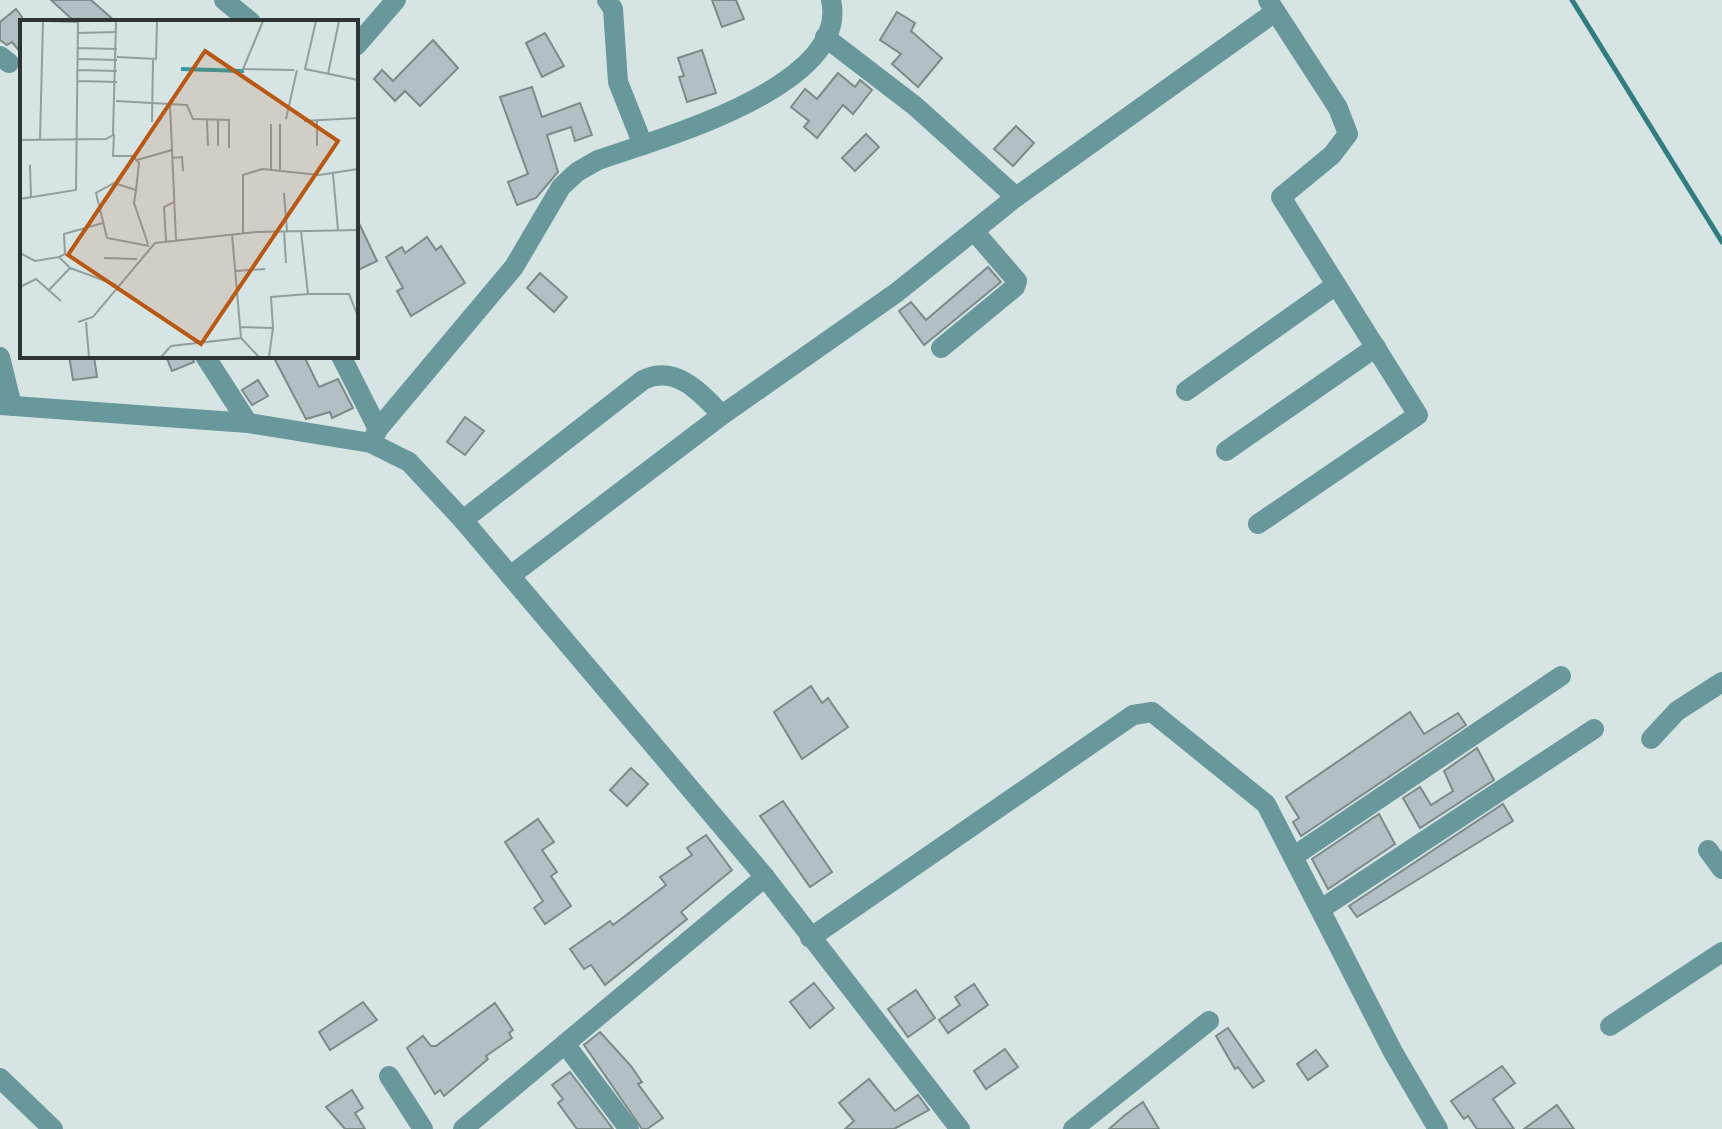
<svg xmlns="http://www.w3.org/2000/svg" width="1722" height="1129" viewBox="0 0 1722 1129" font-family="Ubuntu,sans-serif">
<style>
.lines{fill:none;stroke-linecap:round;stroke-linejoin:round}
.stream{stroke:#337c7f;stroke-width:5}
.building{fill:#b3c0c1;stroke:#7d8a8a;stroke-width:2}
.minor{stroke:#68989a;stroke-width:20}
.inset-river{fill:none;stroke:#359ba0;stroke-width:4}
.inset-road{fill:none;stroke:#939d9d;stroke-width:2}
.view{fill:#b85813;fill-opacity:0.15;stroke:#b85813;stroke-width:4}
.inset-edge{fill:none;stroke:#2e3333;stroke-width:4}
</style>
<rect width="100%" height="100%" fill="#d6e4e4"/>
<g class="lines">
<polyline class="stream" points="1572,0 1722,242"/>
</g>
<g class="building">
<polygon points="51,0 91,0 116,22 75,22"/>
<polygon points="712,0 736,0 744,19 722,27"/>
<polygon points="16,9 22,17 22,54 12,42 7,45 0,40 0,22"/>
<polygon points="897,12 915,23 911,31 942,58 918,87 892,64 901,54 880,40"/>
<polygon points="545,33 564,66 542,77 526,43"/>
<polygon points="433,40 458,68 420,106 405,91 395,101 374,79 382,70 393,81"/>
<polygon points="702,50 716,93 687,102 679,77 684,76 678,58"/>
<polygon points="838,73 855,87 860,80 872,90 853,114 843,105 817,138 804,127 809,121 791,107 805,89 817,99"/>
<polygon points="532,87 542,117 580,103 592,135 575,141 571,127 547,135 558,172 536,198 517,205 508,182 528,174 500,97"/>
<polygon points="1016,126 1034,143 1013,166 994,149"/>
<polygon points="866,134 879,147 855,171 842,158"/>
<polygon points="356,217 377,261 356,271"/>
<polygon points="427,237 436,250 441,246 465,283 411,316 397,291 403,288 386,257 402,247 405,253"/>
<polygon points="988,267 1001,282 924,345 899,311 911,302 926,320"/>
<polygon points="540,273 567,297 554,312 527,288"/>
<polygon points="69,356 94,356 97,377 73,380"/>
<polygon points="166,356 192,356 194,362 172,371"/>
<polygon points="273,356 304,356 319,387 338,379 353,408 332,418 330,412 306,419"/>
<polygon points="258,380 268,396 252,405 242,390"/>
<polygon points="465,417 484,431 465,455 447,442"/>
<polygon points="811,686 822,703 828,698 848,727 802,759 774,712"/>
<polygon points="1410,712 1424,734 1458,713 1466,725 1301,836 1293,822 1299,818 1286,797"/>
<polygon points="1477,748 1494,780 1420,828 1403,798 1420,787 1431,805 1453,791 1444,771"/>
<polygon points="631,768 648,784 627,806 610,790"/>
<polygon points="783,801 832,872 810,887 760,816"/>
<polygon points="1503,804 1513,821 1357,917 1349,906"/>
<polygon points="1379,814 1395,844 1328,889 1312,859"/>
<polygon points="538,819 554,842 542,850 557,872 551,876 571,906 545,924 534,908 543,901 505,842"/>
<polygon points="706,835 732,870 681,912 687,919 605,985 591,965 584,969 570,949 610,921 613,925 666,885 660,877 692,855 687,848"/>
<polygon points="814,983 834,1008 810,1028 790,1002"/>
<polygon points="974,984 988,1005 948,1033 939,1020 960,1005 955,997"/>
<polygon points="916,990 935,1018 908,1037 888,1009"/>
<polygon points="363,1002 377,1020 330,1050 319,1032"/>
<polygon points="495,1003 513,1030 509,1033 512,1038 486,1056 488,1059 444,1096 440,1090 435,1094 407,1048 423,1036 431,1046 436,1046"/>
<polygon points="1228,1028 1264,1081 1253,1088 1238,1067 1235,1069 1216,1036"/>
<polygon points="600,1032 631,1066 642,1082 638,1084 663,1118 647,1129 642,1129 584,1045"/>
<polygon points="1005,1049 1018,1067 986,1089 974,1071"/>
<polygon points="1316,1050 1328,1066 1308,1080 1297,1064"/>
<polygon points="1502,1066 1515,1083 1493,1099 1514,1129 1477,1129 1468,1116 1464,1119 1451,1101"/>
<polygon points="570,1072 613,1129 577,1129 558,1103 563,1099 552,1085"/>
<polygon points="869,1079 895,1111 918,1095 929,1110 894,1129 845,1129 854,1121 839,1103"/>
<polygon points="352,1090 363,1108 355,1113 365,1129 345,1129 326,1107"/>
<polygon points="1143,1102 1159,1129 1109,1129 1125,1115"/>
<polygon points="1557,1105 1574,1129 1524,1129"/>
</g>
<g class="lines">
<g class="minor">
<polyline points="224,0 251,22"/>
<polyline points="825,37 915,106 1016,197"/>
<polyline points="356,46 396,0"/>
<polyline points="0,56 9,63"/>
<path d="M643,145C695,127 849,77 831,0"/>
<polyline points="941,348 1015,287 1017,281 974,231"/>
<polyline points="205,356 248,423"/>
<polyline points="341,356 378,429 373,439"/>
<polyline points="0,357 12,406"/>
<polyline points="1186,391 1336,285"/>
<polyline points="0,405 248,423 371,443 409,462 463,520 765,877 960,1129"/>
<polyline points="378,429 514,267 561,187 577,172 598,160 643,145 618,82 613,9 607,0"/>
<polyline points="1226,451 1376,347"/>
<path d="M463,520L643,380C676,364 701,393 722,415"/>
<polyline points="1258,524 1418,415 1281,197 1332,155 1348,134 1338,108 1268,0"/>
<polyline points="510,576 722,415 896,293 1016,197 1275,12"/>
<polyline points="1651,739 1677,711 1722,682"/>
<polyline points="1708,850 1722,869"/>
<polyline points="1294,856 1561,676"/>
<polyline points="1321,909 1594,729"/>
<polyline points="810,938 1133,715 1152,712 1266,804 1393,1052 1438,1129"/>
<polyline points="1610,1026 1722,952"/>
<polyline points="565,1044 629,1129"/>
<polyline points="389,1076 423,1129"/>
<polyline points="0,1078 53,1129"/>
<polyline points="463,1129 765,877"/>
<polyline points="1073,1129 1209,1021"/>
</g>
</g>
<g transform="translate(20 20)">
<rect width="338" height="338" fill="#d6e4e4"/>
<path class="inset-river" d="M161,49L224,51"/>
<path class="inset-road" d="M29,1L58,2M243,1L223,49L274,50M296,1L285,49L338,60M58,13L97,12M58,28L97,29M97,37L136,39L137,1M58,39L97,40M58,50L97,51M308,54L319,1M58,61L97,62M96,81L167,85L173,99L209,100V128M150,85L156,220M266,99L277,50M187,100L188,126M198,100V126M284,101L338,98M132,102L133,40M251,104V150M94,114L93,136H113L119,143L116,170M0,120L86,119L93,115L96,1M20,120L23,1M297,126V100M152,138L162,137L163,151M117,140L152,130M10,145L11,178M260,151V104M313,154L318,210M264,173L267,211M0,179L56,170L58,1M264,211L266,243M223,214V155L242,149L299,155L338,149M146,221L144,187L154,182M128,224L114,183L116,170L94,163L76,173L87,218L129,226M0,233L15,241L39,237L50,248L96,265M39,237L45,234L44,214L83,203M84,238L117,239M216,251L245,249M0,267L16,259L41,281M29,270L50,248M288,274H329L337,294M58,302L73,297L135,223L237,212L338,210M66,302L69,337M220,307L253,308L251,277L288,274L281,211M221,318L239,337M141,337L151,326L221,318L212,214M249,337L253,308"/>
<path class="view" d="M185,31L318,121L181,324L48,235Z"/>
<rect width="338" height="338" class="inset-edge"/>
</g>
</svg>
